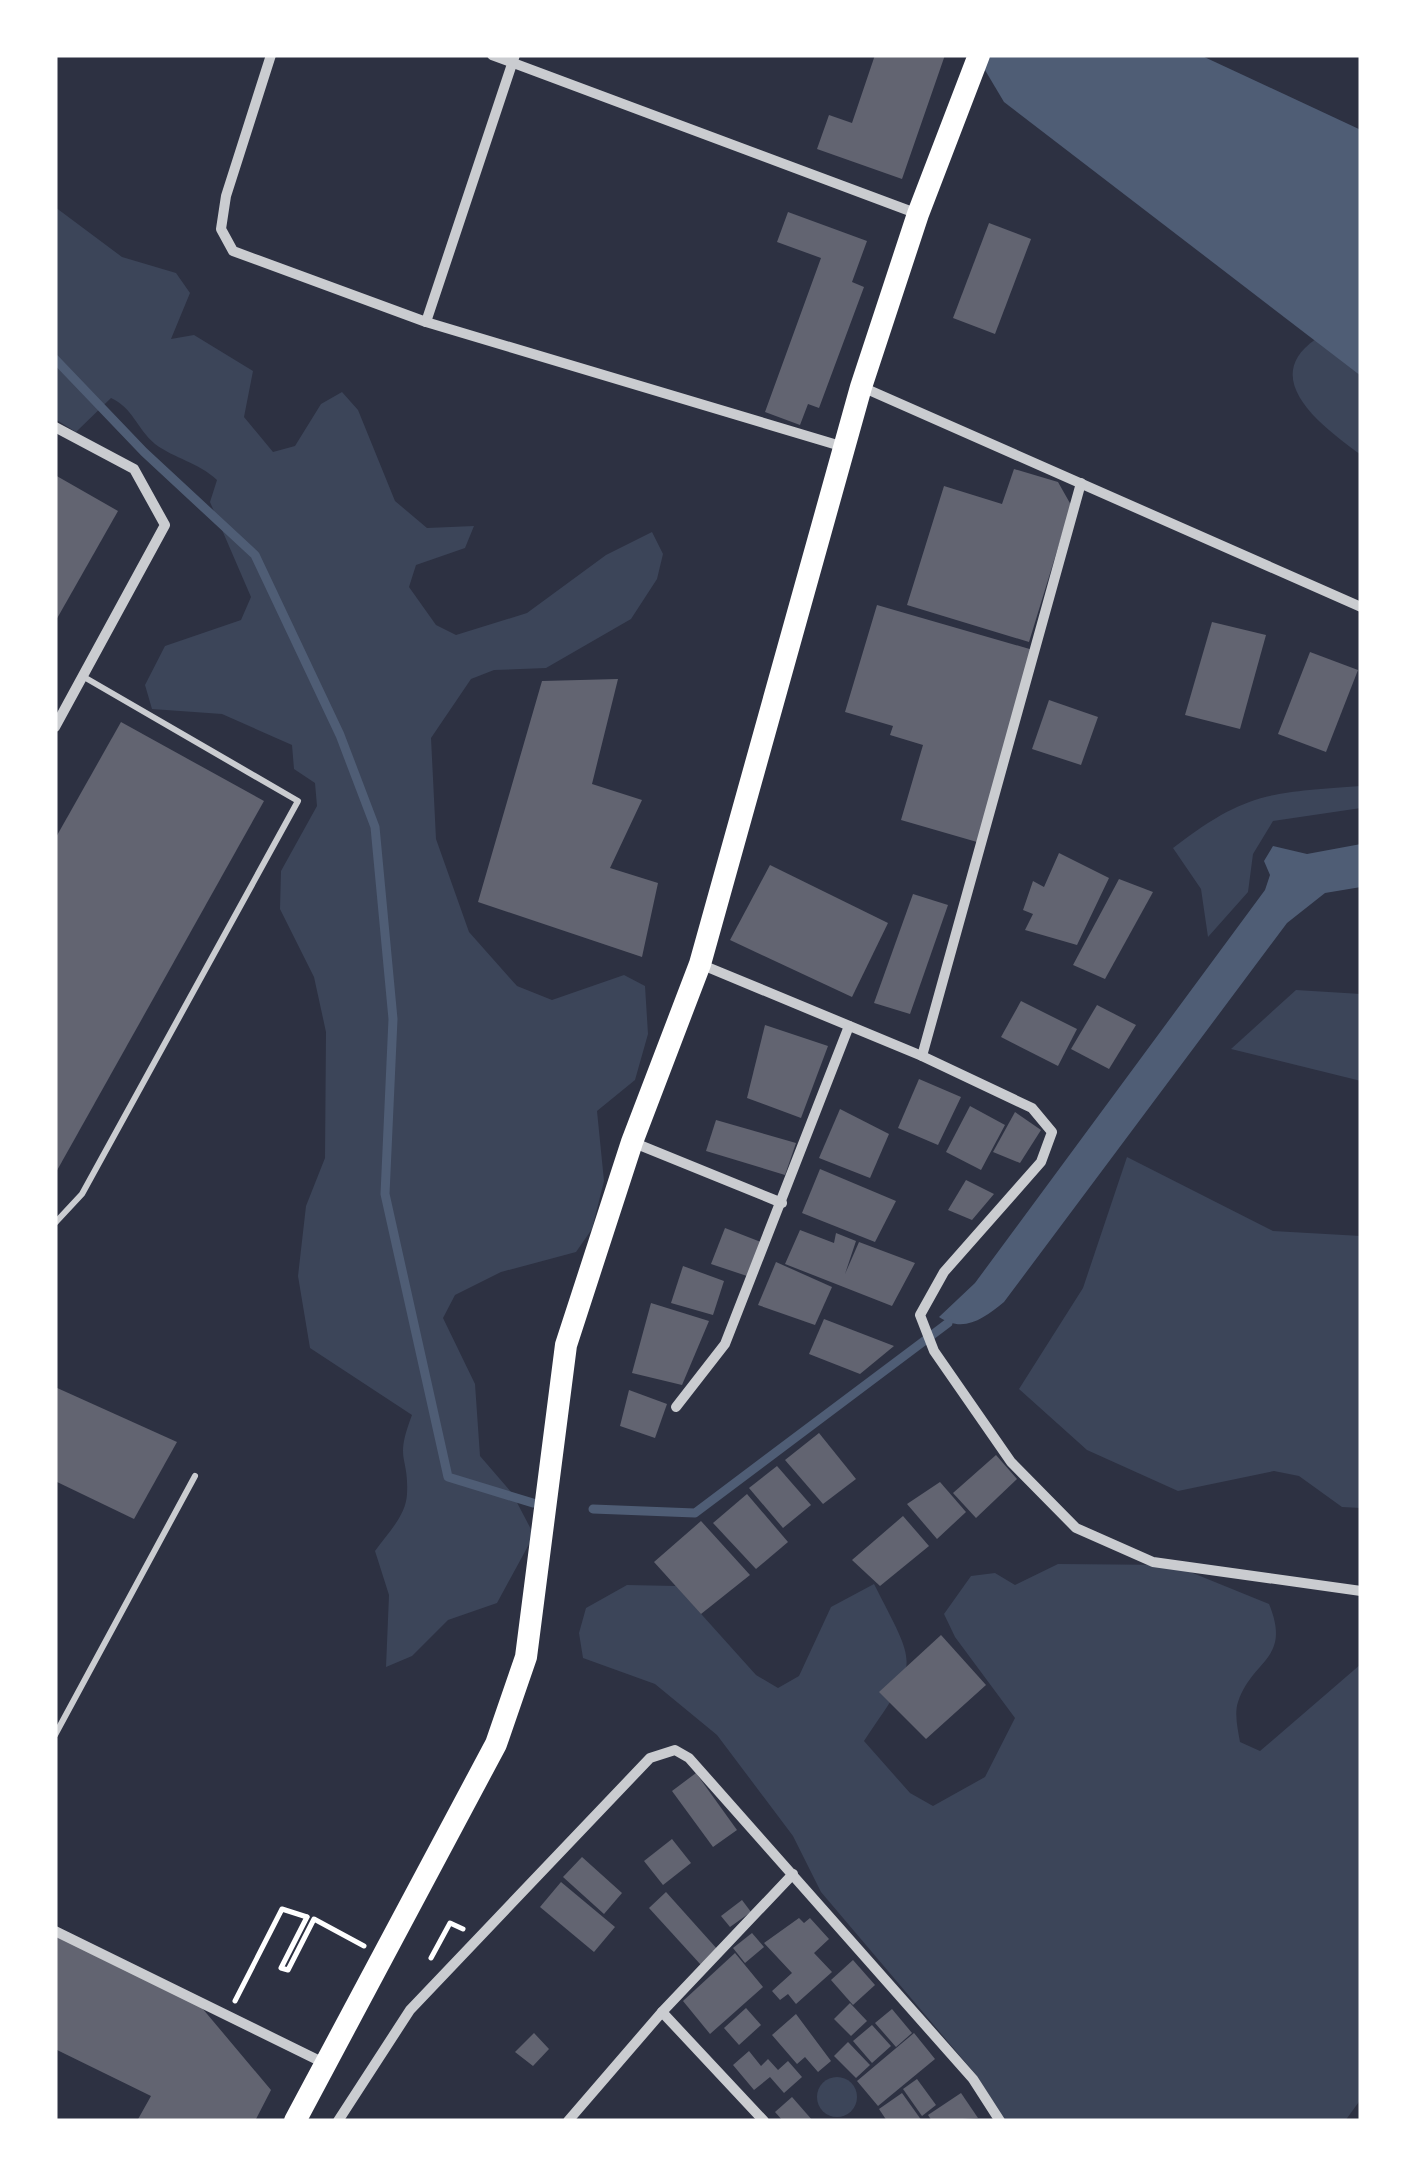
<svg xmlns="http://www.w3.org/2000/svg" width="1416" height="2176" viewBox="0 0 1416 2176" font-family="'Noto Sans',sans-serif">
<style>
.green{fill:#3c4559}
.water{fill:#4f5d75}
.lines{fill:none;stroke-linecap:round;stroke-linejoin:round}
.stream{stroke:#4f5d75;stroke-width:9}
.building{fill:#626471}
.path{stroke:#fff;stroke-width:5}
.service{stroke:#caccd0;stroke-width:6}
.minor{stroke:#caccd0;stroke-width:10}
.primary{stroke:#fff;stroke-width:22}
</style>
<rect width="100%" height="100%" fill="#2d3142"/>
<g class="green">
<path d="M55,207L122,257L176,273L190,293L171,339L194,335L253,371L244,417L273,452L295,446L321,404L342,392L358,410L395,501L427,528L474,526L465,548L416,565L409,587L436,625L456,635L527,613L606,555L652,532L663,554L657,579L631,619L546,668L494,670L471,679L431,738L436,839L469,932L517,986L552,1000L624,975L645,986L648,1034L635,1080L597,1111L604,1181L592,1229L576,1252L501,1272L455,1295L443,1318L475,1384L480,1456L512,1493L534,1535L497,1603L448,1620L412,1656L386,1667L389,1595L375,1551C387,1534 406,1516 407,1494C409,1454 394,1462 412,1415L310,1348L298,1276L306,1206L325,1158L326,1032L314,977L280,909L281,871L317,806L315,783L294,769L292,745L222,714L152,709L145,685L165,646L241,620L251,597L210,502L217,480C198,462 175,459 155,444C137,429 133,408 111,398L76,432L55,419Z"/>
<path d="M1316,339L1361,374V455C1324,428 1257,379 1316,339Z"/>
<path d="M1361,786V808L1273,821L1253,854L1248,892L1208,937L1201,889L1173,848C1247,791 1270,793 1361,786Z"/>
<polygon points="1296,990 1361,994 1361,1081 1231,1049"/>
<polygon points="1127,1157 1273,1231 1361,1236 1361,1508 1342,1507 1299,1476 1274,1471 1178,1491 1087,1450 1019,1389 1083,1288"/>
<path d="M1058,1564L1173,1565L1269,1604C1292,1660 1252,1659 1238,1702C1234,1714 1238,1730 1240,1742L1260,1751L1361,1664V2099L1345,2121H1005L977,2076L821,1892L793,1836L717,1735L655,1684L583,1658L579,1633L586,1608L627,1585L676,1586L756,1675L778,1688L799,1676L831,1607L874,1584C919,1672 919,1659 864,1741L910,1793L933,1806L985,1777L1015,1718L955,1637L944,1614L971,1576L995,1573L1015,1585Z"/>
<circle cx="837" cy="2097" r="20"/>
</g>
<g class="water">
<polygon points="976,55 1200,55 1361,130 1361,376 1004,102"/>
<path d="M1361,844V887L1325,893L1287,923L1004,1302C984,1318 964,1334 939,1317L975,1283L1265,890L1270,875L1264,861L1273,846L1307,854Z"/>
</g>
<g class="lines">
<g class="stream">
<polyline points="55,359 144,452 255,555 340,735 375,827 393,1019 385,1194 448,1477 533,1503"/>
<polyline points="593,1509 695,1513 948,1323"/>
</g>
</g>
<g class="building">
<polygon points="875,55 945,55 902,179 817,149 829,115 852,123"/>
<polygon points="788,212 867,241 852,282 864,287 819,408 808,404 800,425 765,412 821,258 777,242"/>
<polygon points="989,223 1031,239 995,334 953,318"/>
<polygon points="1014,469 1058,482 1071,505 1029,642 907,605 944,486 1002,504"/>
<polygon points="55,475 118,511 55,622"/>
<polygon points="877,605 1033,650 977,842 901,820 923,745 890,735 893,726 845,712"/>
<polygon points="1212,622 1266,635 1240,729 1185,715"/>
<polygon points="1310,652 1358,670 1326,752 1278,734"/>
<polygon points="618,679 592,784 642,800 610,868 658,883 642,957 478,902 542,681"/>
<polygon points="1049,700 1098,717 1081,765 1032,749"/>
<polygon points="121,722 264,801 55,1174 55,839"/>
<polygon points="1059,853 1109,878 1077,945 1025,930 1033,914 1023,910 1033,881 1044,887"/>
<polygon points="770,865 888,923 852,997 730,940"/>
<polygon points="1119,879 1153,892 1105,979 1073,965"/>
<polygon points="913,894 948,905 910,1014 874,1003"/>
<polygon points="1021,1001 1077,1029 1058,1066 1001,1037"/>
<polygon points="1097,1005 1136,1025 1109,1069 1071,1049"/>
<polygon points="765,1025 828,1046 801,1118 747,1098"/>
<polygon points="919,1079 961,1097 938,1145 898,1128"/>
<polygon points="970,1106 1005,1125 981,1170 946,1152"/>
<polygon points="840,1109 889,1134 870,1178 819,1158"/>
<polygon points="1015,1112 1041,1130 1020,1163 993,1152"/>
<polygon points="716,1120 796,1143 785,1175 706,1151"/>
<polygon points="820,1169 896,1201 875,1242 802,1213"/>
<polygon points="966,1180 994,1194 972,1220 948,1210"/>
<polygon points="725,1228 766,1244 753,1278 711,1264"/>
<polygon points="800,1230 834,1243 836,1233 856,1241 845,1274 859,1242 915,1263 892,1306 785,1264"/>
<polygon points="776,1262 832,1287 815,1325 758,1305"/>
<polygon points="683,1266 724,1281 713,1315 671,1303"/>
<polygon points="651,1303 709,1321 682,1385 632,1373"/>
<polygon points="824,1319 894,1346 860,1374 809,1354"/>
<polygon points="55,1387 177,1442 134,1519 55,1481"/>
<polygon points="629,1390 667,1404 655,1438 620,1426"/>
<polygon points="819,1433 856,1479 823,1504 785,1460"/>
<polygon points="996,1455 1017,1479 976,1518 953,1493"/>
<polygon points="777,1466 811,1505 783,1528 749,1488"/>
<polygon points="940,1482 966,1512 937,1539 907,1504"/>
<polygon points="747,1494 788,1542 756,1569 713,1523"/>
<polygon points="903,1516 929,1546 880,1586 852,1560"/>
<polygon points="701,1521 750,1575 701,1614 654,1562"/>
<polygon points="941,1635 986,1685 926,1739 879,1692"/>
<polygon points="696,1773 737,1830 713,1847 672,1791"/>
<polygon points="672,1839 691,1863 663,1885 644,1861"/>
<polygon points="582,1857 622,1893 604,1914 563,1877"/>
<polygon points="561,1882 615,1927 594,1952 540,1907"/>
<polygon points="666,1892 718,1950 701,1965 649,1908"/>
<polygon points="742,1900 751,1912 730,1927 721,1916"/>
<polygon points="799,1918 804,1923 810,1918 829,1939 814,1953 832,1972 796,2004 788,1994 780,2000 772,1991 792,1973 764,1943"/>
<polygon points="55,1931 197,2002 271,2090 255,2121 137,2121 151,2096 55,2049"/>
<polygon points="752,1933 764,1947 745,1963 733,1948"/>
<polygon points="735,1953 763,1987 710,2034 683,2001"/>
<polygon points="853,1960 875,1985 853,2005 831,1980"/>
<polygon points="850,2003 867,2021 851,2036 834,2019"/>
<polygon points="746,2008 761,2025 739,2045 724,2028"/>
<polygon points="892,2009 912,2033 896,2047 875,2023"/>
<polygon points="796,2014 831,2061 818,2072 805,2057 797,2064 772,2035"/>
<polygon points="872,2025 891,2046 872,2063 853,2041"/>
<polygon points="534,2033 549,2049 533,2066 515,2052"/>
<polygon points="914,2033 935,2059 878,2106 857,2081"/>
<polygon points="848,2042 870,2065 856,2078 834,2056"/>
<polygon points="749,2051 761,2066 768,2059 778,2070 788,2061 802,2077 784,2093 770,2077 754,2090 733,2065"/>
<polygon points="917,2079 936,2105 922,2116 903,2089"/>
<polygon points="902,2093 922,2121 887,2121 879,2109"/>
<polygon points="961,2093 978,2118 932,2121 928,2115"/>
<polygon points="792,2097 813,2121 783,2121 775,2112"/>
</g>
<g class="lines">
<g class="path">
<polyline points="307,1917 281,1968 288,1970 314,1919 364,1946"/>
<polyline points="431,1958 450,1923 463,1929"/>
<polyline points="235,2001 282,1909 307,1917"/>
</g>
<g class="service">
<polyline points="55,1223 82,1194 298,801 84,677"/>
<polyline points="55,1735 195,1476"/>
</g>
<g class="minor">
<polyline points="271,55 226,196 221,229 233,251 426,322 844,447"/>
<polyline points="492,55 918,214"/>
<polyline points="426,322 515,55"/>
<polyline points="862,387 1361,607"/>
<polyline points="55,427 134,469 165,525 55,727"/>
<polyline points="700,964 922,1056 1032,1108 1052,1132 1041,1162 944,1272 920,1315 934,1351 1011,1462 1076,1528 1153,1562 1361,1591"/>
<polyline points="922,1056 1081,483"/>
<polyline points="632,1142 782,1203"/>
<polyline points="676,1407 725,1344 849,1026"/>
<polyline points="55,1931 326,2064"/>
<polyline points="662,2012 764,2121"/>
<polyline points="338,2121 410,2010 650,1758 675,1750 689,1758 973,2079 1000,2121"/>
<polyline points="568,2121 662,2012 793,1874"/>
</g>
<polyline class="primary" points="295,2121 496,1744 526,1657 566,1345 632,1142 700,964 861,387 918,214 979,55"/>
</g>
<rect width="1416" height="2176" fill="none" stroke="#ffffff" stroke-width="115"/>
</svg>
